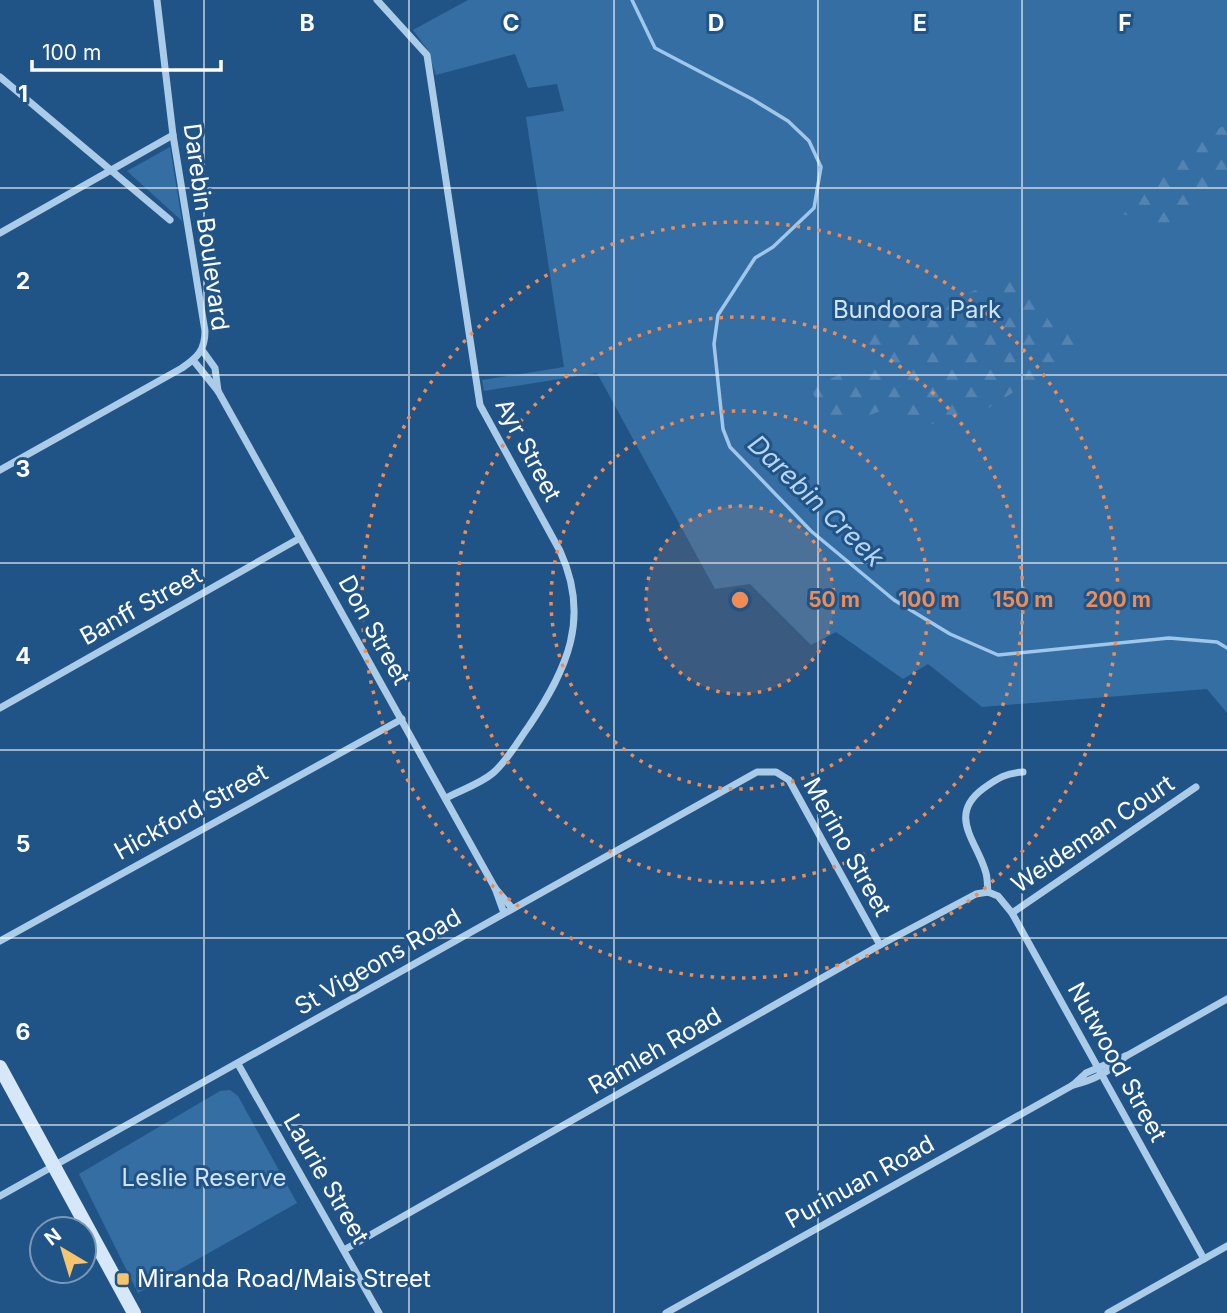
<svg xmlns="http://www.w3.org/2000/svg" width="1227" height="1313" viewBox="0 0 1227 1313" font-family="Inter,sans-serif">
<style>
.green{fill:#356ea3}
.forest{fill:url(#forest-firs)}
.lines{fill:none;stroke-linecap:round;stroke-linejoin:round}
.stream{stroke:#9fc7eb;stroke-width:3.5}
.street{stroke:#abcce9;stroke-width:7}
.secondary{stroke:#d6e7f8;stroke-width:14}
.grid{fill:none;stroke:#fff;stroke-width:2;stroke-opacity:0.55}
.ring{fill:none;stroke:#ef8b55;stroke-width:3.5;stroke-dasharray:3.5 7}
.poi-dot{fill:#f6c46c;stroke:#215486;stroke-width:2.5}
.labels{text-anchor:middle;stroke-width:6;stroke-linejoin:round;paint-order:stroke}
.street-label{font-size:24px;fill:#fff;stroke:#215486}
.park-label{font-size:24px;fill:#cfe4f7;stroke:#215486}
.poi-label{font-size:24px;fill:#fff;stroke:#215486;text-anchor:start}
.water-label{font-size:26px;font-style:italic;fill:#b6d5f1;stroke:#215486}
.grid-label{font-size:23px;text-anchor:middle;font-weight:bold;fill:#fff;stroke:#215486;stroke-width:6;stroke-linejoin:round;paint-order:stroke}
.centre{fill:#ef8b55;stroke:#215486;stroke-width:3.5}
.ring-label{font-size:21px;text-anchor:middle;font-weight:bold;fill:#ef8b55;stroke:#215486;stroke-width:6;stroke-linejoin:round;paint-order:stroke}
</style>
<defs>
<pattern id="forest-firs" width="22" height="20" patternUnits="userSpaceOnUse" patternTransform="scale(1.75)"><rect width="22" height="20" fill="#356ea3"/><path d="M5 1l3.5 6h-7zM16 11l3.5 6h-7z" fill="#5384b1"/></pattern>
</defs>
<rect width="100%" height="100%" fill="#215486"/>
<g class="green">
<polygon points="468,0 1227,0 1227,713 1207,689 982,707 928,664 903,679 836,632 811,645 750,584 715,589 597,373 484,391 482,380 564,367 526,117 564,111 557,84 528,88 515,54 436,75 427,49 413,30"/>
<polygon points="170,147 182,221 127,171"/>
<polygon points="230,1090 238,1096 297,1203 138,1293 79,1174 220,1091"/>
</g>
<g class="forest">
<polygon points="1227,125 1227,185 1171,227 1115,212 1184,141"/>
<polygon points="1021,275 1056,332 1069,329 1082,360 1020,388 979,414 908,429 899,404 830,430 811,389 866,361 854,331"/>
</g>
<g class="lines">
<polyline class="stream" points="632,0 655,48 752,99 788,121 809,141 821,167 814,208 773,247 755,258 718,315 714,344 723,429 730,447 811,531 894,600 950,634 998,655 1169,638 1217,642 1227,648"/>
<g class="street">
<path d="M377,0L427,55L480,405L560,551C591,618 567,669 529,726C518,741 508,760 493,773C480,784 461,790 446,798"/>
<polyline points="0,77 170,220"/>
<polyline points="0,233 173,135"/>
<polyline points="202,350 215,368 218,391"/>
<polyline points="193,360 218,391 495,888 504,913"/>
<path d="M0,470L182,368C198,357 205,350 205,331L173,135L157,0"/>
<polyline points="0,708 300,538"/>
<polyline points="495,888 512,908"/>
<polyline points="988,892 998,896 1012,913 1204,1259"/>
<path d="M988,892C987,885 988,877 985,870C976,840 947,815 984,788C998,778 1006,773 1023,772"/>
<polyline points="1012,913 1196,787"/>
<polyline points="0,941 402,719"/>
<polyline points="238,1064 379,1313"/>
<path d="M1073,1085C1095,1080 1110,1071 1126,1056"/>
<polyline points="0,1196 757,772 776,772 789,780 880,945"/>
<polyline points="344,1250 880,945 976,894 988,892"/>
<polyline points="666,1313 1073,1085 1086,1073 1128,1055 1227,999"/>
<polyline points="1108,1313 1227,1246"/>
</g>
<polyline class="secondary" points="0,1067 134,1313"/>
</g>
<path class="grid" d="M204,0V1313M409,0V1313M614,0V1313M818,0V1313M1022,0V1313M0,188H1227M0,375H1227M0,563H1227M0,750H1227M0,938H1227M0,1125H1227"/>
<circle cx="740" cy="600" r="94" fill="#ef8b55" fill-opacity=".12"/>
<g class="ring">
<circle cx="740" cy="600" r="94"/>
<circle cx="740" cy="600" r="189"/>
<circle cx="740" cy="600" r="283"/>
<circle cx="740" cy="600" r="378"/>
</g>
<rect class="poi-dot" x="116" y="1272" width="14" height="14" rx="3.5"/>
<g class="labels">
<g class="street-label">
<text transform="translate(206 227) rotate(82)" y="8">Darebin Boulevard</text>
<text transform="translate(528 450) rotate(62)" y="8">Ayr Street</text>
<text transform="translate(141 606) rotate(-29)" y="8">Banff Street</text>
<text transform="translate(374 630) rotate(61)" y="8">Don Street</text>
<text transform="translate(191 812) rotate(-29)" y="8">Hickford Street</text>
<text transform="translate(1093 834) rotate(-34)" y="8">Weideman Court</text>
<text transform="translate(847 847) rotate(61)" y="8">Merino Street</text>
<text transform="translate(378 962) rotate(-30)" y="8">St Vigeons Road</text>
<text transform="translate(655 1051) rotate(-30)" y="8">Ramleh Road</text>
<text transform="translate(1117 1062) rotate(61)" y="8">Nutwood Street</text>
<text transform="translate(326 1179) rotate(60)" y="8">Laurie Street</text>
<text transform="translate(860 1182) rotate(-29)" y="8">Purinuan Road</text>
</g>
<g class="park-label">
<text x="917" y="318">Bundoora Park</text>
<text x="204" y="1186">Leslie Reserve</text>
</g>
<g class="poi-label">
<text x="137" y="1287">Miranda Road/Mais Street</text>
</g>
<g class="water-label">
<text transform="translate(816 501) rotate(44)" y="9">Darebin Creek</text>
</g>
</g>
<g class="grid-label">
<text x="307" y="31">B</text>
<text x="511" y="31">C</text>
<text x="716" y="31">D</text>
<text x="920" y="31">E</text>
<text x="1125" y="31">F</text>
<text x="23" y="102">1</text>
<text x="23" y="289">2</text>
<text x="23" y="477">3</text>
<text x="23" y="664">4</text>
<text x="23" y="852">5</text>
<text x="23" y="1040">6</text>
</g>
<circle cx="740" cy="600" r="10" class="centre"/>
<g class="ring-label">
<text x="834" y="607">50 m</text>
<text x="929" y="607">100 m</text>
<text x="1023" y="607">150 m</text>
<text x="1118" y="607">200 m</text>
</g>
<g transform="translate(63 1250) rotate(322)"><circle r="33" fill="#215486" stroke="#7a98b6" stroke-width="2"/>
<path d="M0-5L12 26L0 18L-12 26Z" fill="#f6c46c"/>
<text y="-10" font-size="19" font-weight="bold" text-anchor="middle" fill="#ffffff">N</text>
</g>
<path d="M32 60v10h189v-10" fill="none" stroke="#ffffff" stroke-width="3.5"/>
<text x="42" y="60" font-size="21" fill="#ffffff" stroke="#215486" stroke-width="5" paint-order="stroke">100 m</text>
</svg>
